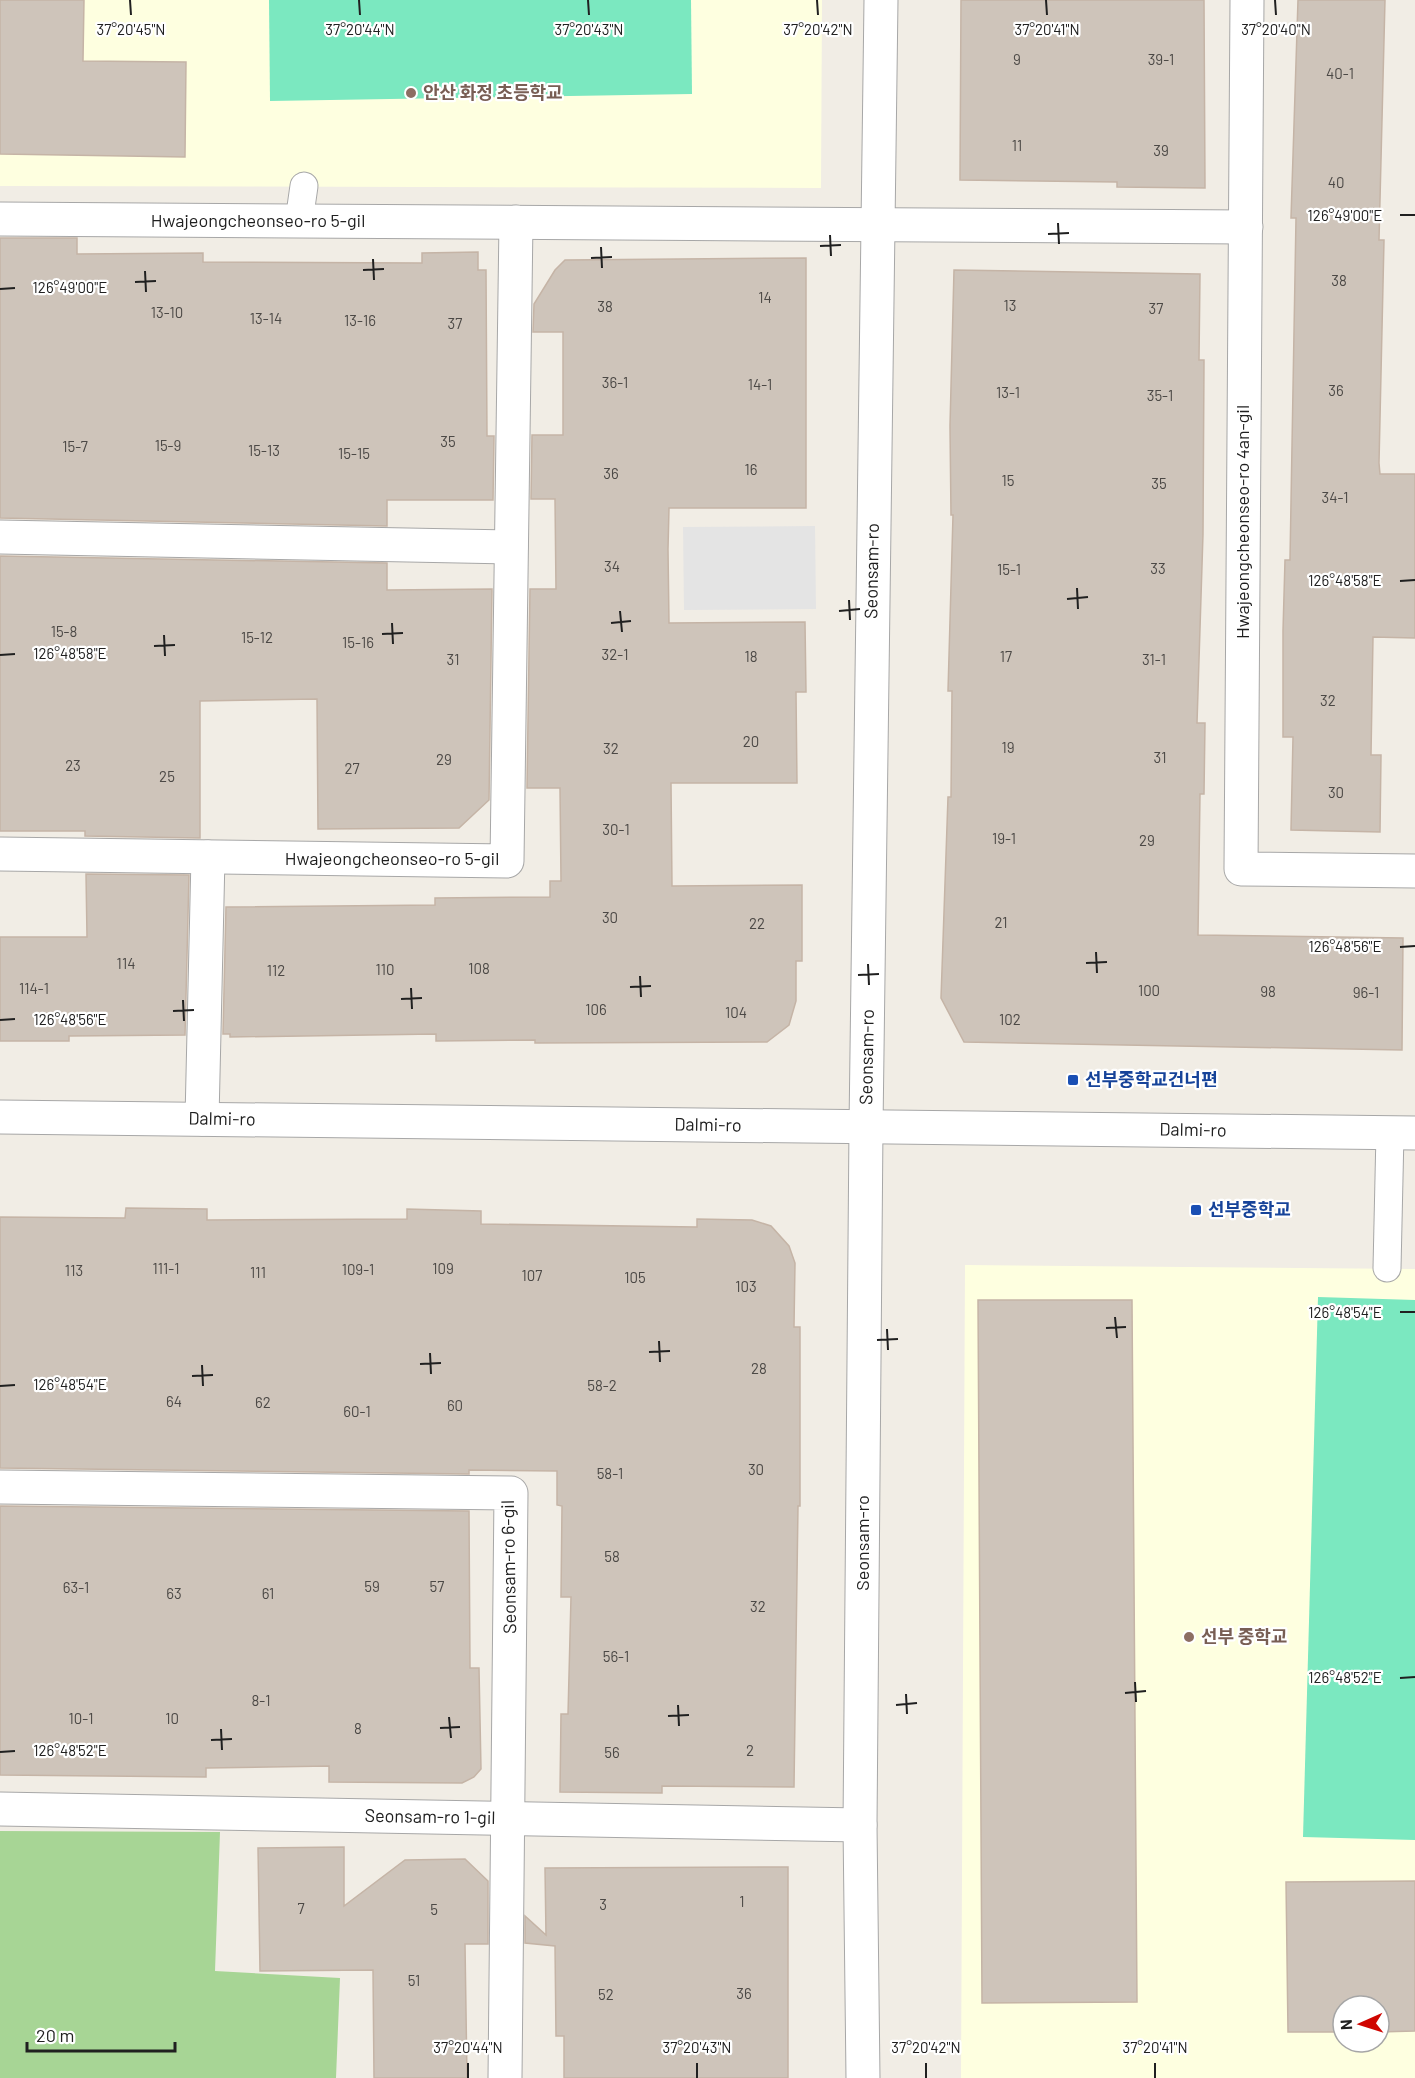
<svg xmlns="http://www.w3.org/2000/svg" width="1415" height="2078" viewBox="0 0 1415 2078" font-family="Barlow,'Noto Sans KR',sans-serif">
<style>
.education{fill:#feffe0;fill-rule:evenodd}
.forest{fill:#a7d595}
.pitch{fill:#7be8c0}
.parking{fill:#e4e4e4}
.building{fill:#cec4ba;stroke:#c5b4a6;stroke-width:1.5}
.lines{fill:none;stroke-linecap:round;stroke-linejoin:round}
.service-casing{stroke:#a7a7a7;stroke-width:29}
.minor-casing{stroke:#a7a7a7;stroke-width:35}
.tertiary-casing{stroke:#a7a7a7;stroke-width:35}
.service{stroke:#fff;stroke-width:27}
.minor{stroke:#fff;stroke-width:33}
.tertiary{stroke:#fff;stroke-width:33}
.ticks{fill:none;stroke:#202020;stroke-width:2}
.education-dot{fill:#8d6e63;stroke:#fff;stroke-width:2}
.transit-dot{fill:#1a4fb4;stroke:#fff;stroke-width:2}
.labels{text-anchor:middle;stroke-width:4.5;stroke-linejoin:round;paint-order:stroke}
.number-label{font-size:15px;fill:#4c4946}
.education-label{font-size:18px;font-weight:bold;fill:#785e54;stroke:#fff;text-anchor:start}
.street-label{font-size:18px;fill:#202020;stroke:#fff}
.transit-label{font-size:18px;font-weight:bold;fill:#164399;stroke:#fff;text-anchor:start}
.ticks-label{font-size:15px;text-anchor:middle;fill:#202020;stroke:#fff;stroke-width:4.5;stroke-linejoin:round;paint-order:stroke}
</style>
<rect width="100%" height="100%" fill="#f1ede5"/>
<g class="education">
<polygon points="0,0 822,0 821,188 0,186"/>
<path d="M965,1265L1415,1269V2078H961ZM1343,2006H1379V2042H1343Z"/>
</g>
<polygon class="forest" points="0,1831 220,1832 215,1971 340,1978 336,2078 0,2078"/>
<g class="pitch">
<polygon points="269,0 691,0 692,94 270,101"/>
<polygon points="1318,1297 1415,1300 1415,1840 1303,1837"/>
</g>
<polygon class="parking" points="815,526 816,609 684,610 683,527"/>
<g class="building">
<polygon points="0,0 84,0 83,61 186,62 185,157 0,154"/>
<polygon points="961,0 1204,0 1205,188 1117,187 1117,182 960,180"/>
<polygon points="1298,0 1385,0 1379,240 1384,240 1379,463 1380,474 1415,474 1415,638 1373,637 1371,755 1381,755 1380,832 1291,830 1293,737 1283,737 1283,631 1285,560 1290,560 1296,218 1291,218"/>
<polygon points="0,238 77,238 77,254 203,253 203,262 422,263 422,253 478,252 478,270 486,270 487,436 494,436 493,500 387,500 387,526 0,518"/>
<polygon points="806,258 806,508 669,508 668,549 669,623 805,622 806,692 796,692 797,783 671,783 672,886 802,885 802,961 796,961 796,1001 789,1025 767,1042 535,1043 535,1040 436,1041 436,1034 230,1037 230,1034 223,1034 226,907 435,905 435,898 550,897 550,881 561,881 560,788 527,788 530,589 556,589 555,499 531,499 532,435 563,435 563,332 533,332 534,304 555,270 565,260"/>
<polygon points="954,270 1200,274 1199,360 1204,360 1203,534 1197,723 1205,723 1204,794 1200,794 1198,935 1403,938 1402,1050 964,1042 941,998 948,797 951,797 952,691 948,691 953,515 951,515 950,426"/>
<polygon points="0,556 387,563 387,590 492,589 489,800 459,828 318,829 317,699 200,701 200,838 85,836 85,831 0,831"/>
<polygon points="86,874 189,875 185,1035 69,1036 69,1041 0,1041 0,937 87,937"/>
<polygon points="126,1208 207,1209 207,1220 407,1219 407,1209 481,1211 481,1224 697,1227 697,1219 752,1220 771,1226 789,1246 795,1263 794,1327 800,1327 800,1506 798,1506 794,1787 662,1786 662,1793 560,1792 561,1714 568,1714 571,1597 561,1597 562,1506 557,1505 557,1471 469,1470 469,1474 0,1468 0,1217 125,1218"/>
<polygon points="978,1300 1132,1300 1137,2002 982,2003"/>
<polygon points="0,1506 469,1511 470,1668 479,1668 481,1769 474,1777 462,1783 329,1782 329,1766 206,1768 206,1777 0,1775"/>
<polygon points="344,1847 344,1906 405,1860 465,1859 488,1881 488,1944 465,1944 467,2078 374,2078 373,1970 260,1971 258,1848"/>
<polygon points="788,1867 788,2078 564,2078 564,2036 556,2036 555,1946 525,1943 525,1916 546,1935 545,1868"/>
<polygon points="1415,1881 1415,2031 1379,2032 1379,2006 1343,2006 1343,2032 1288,2032 1286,1882"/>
</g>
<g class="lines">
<defs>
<g id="service">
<polyline points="299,221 304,186"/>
<polyline points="1387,1268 1390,1133"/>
</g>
<g id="minor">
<polyline points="1247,0 1241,869 1415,871"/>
<polyline points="0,219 1246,227"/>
<polyline points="0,537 511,547"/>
<polyline points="0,854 507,861 516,222"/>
<polyline points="202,1119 208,857"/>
<polyline points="0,1487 511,1493 505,2078"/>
<polyline points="0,1809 860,1825"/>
</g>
<g id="tertiary">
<polyline points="0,1117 1415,1133"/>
<polyline points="863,2078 860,1825 866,1127 881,0"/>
</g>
</defs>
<use href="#service" class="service-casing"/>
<use href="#minor" class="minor-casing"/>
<use href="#tertiary" class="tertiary-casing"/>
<use href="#service" class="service"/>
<use href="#minor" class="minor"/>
<use href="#tertiary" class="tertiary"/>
</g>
<path class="ticks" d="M130,0L131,15M359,0L360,15M588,0L589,15M817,0L818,15M1046,0L1047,15M1275,0L1276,15M1400,215H1415M1058,223L1059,244M1048,234L1069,233M830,235L831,256M820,246L841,245M601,247L602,268M591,258L612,257M373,259L374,280M363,270L384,269M145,271L146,292M135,282L156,281M0,289L15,288M1400,581L1415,580M1077,588L1078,609M1067,599L1088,597M849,600L850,620M620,611L622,632M839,611L860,609M392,623L393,644M611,623L631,621M382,634L403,633M164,635L165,656M154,646L175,645M0,655L15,654M1400,947L1415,946M1096,952L1097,973M1086,963L1107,962M868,964L869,985M858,975L879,974M640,976L641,997M630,987L651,986M411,988L412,1009M401,999L422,998M183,1000L184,1021M173,1011L194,1010M0,1020L15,1019M1400,1312H1415M1115,1317L1117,1338M1106,1328L1126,1327M887,1329L888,1350M877,1340L898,1339M659,1341L660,1362M649,1352L670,1351M430,1353L431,1374M420,1364L441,1363M202,1365L203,1386M192,1376L213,1375M0,1386L15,1385M1400,1678L1415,1677M1135,1682L1136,1702M1125,1693L1146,1691M906,1694L907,1714M678,1705L679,1726M896,1705L917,1703M668,1716L689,1715M449,1717L451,1738M440,1728L460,1727M221,1729L222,1750M211,1740L232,1739M0,1752L15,1751M468,2063V2078M697,2063V2078M926,2063V2078M1155,2063V2078"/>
<g class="education-dot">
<circle cx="411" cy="93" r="6"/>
<circle cx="1189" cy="1637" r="6"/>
</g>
<g class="transit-dot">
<rect x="1067" y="1074" width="12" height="12" rx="3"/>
<rect x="1190" y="1204" width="12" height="12" rx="3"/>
</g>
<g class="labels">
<g class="number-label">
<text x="1017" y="65">9</text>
<text x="1161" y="65">39-1</text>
<text x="1340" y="79">40-1</text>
<text x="1017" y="151">11</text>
<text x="1161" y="156">39</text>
<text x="1336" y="188">40</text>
<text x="1339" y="286">38</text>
<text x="765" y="303">14</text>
<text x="1010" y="311">13</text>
<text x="605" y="312">38</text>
<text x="1156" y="314">37</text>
<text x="167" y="318">13-10</text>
<text x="266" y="324">13-14</text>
<text x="360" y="326">13-16</text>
<text x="455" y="329">37</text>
<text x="615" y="388">36-1</text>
<text x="760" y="390">14-1</text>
<text x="1336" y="396">36</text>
<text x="1008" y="398">13-1</text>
<text x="1160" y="401">35-1</text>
<text x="448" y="447">35</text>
<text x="168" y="451">15-9</text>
<text x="75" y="452">15-7</text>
<text x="264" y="456">15-13</text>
<text x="354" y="459">15-15</text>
<text x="751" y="475">16</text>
<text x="611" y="479">36</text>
<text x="1008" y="486">15</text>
<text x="1159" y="489">35</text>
<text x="1335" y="503">34-1</text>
<text x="612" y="572">34</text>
<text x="1158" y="574">33</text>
<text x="1009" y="575">15-1</text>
<text x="64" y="637">15-8</text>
<text x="257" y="643">15-12</text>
<text x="358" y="648">15-16</text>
<text x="615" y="660">32-1</text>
<text x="751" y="662">18</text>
<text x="1006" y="662">17</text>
<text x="453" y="665">31</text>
<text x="1154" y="665">31-1</text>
<text x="1328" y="706">32</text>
<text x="751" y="747">20</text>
<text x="1008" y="753">19</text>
<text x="611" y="754">32</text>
<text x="1160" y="763">31</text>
<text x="444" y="765">29</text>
<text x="73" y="771">23</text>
<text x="352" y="774">27</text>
<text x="167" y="782">25</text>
<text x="1336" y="798">30</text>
<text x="616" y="835">30-1</text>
<text x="1004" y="844">19-1</text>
<text x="1147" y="846">29</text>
<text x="610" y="923">30</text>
<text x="1001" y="928">21</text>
<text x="757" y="929">22</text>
<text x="126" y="969">114</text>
<text x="479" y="974">108</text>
<text x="385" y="975">110</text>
<text x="276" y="976">112</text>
<text x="34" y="994">114-1</text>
<text x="1149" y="996">100</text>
<text x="1268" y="997">98</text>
<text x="1366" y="998">96-1</text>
<text x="596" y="1015">106</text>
<text x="736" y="1018">104</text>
<text x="1010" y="1025">102</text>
<text x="166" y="1274">111-1</text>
<text x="443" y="1274">109</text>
<text x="358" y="1275">109-1</text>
<text x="74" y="1276">113</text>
<text x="258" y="1278">111</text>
<text x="532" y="1281">107</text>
<text x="635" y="1283">105</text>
<text x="746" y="1292">103</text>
<text x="759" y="1374">28</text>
<text x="602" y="1391">58-2</text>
<text x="174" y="1407">64</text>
<text x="263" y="1408">62</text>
<text x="455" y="1411">60</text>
<text x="357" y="1417">60-1</text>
<text x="756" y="1475">30</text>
<text x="610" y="1479">58-1</text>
<text x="612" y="1562">58</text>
<text x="372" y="1592">59</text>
<text x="437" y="1592">57</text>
<text x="76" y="1593">63-1</text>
<text x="174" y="1599">63</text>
<text x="268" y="1599">61</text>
<text x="758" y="1612">32</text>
<text x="616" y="1662">56-1</text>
<text x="261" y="1706">8-1</text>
<text x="81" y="1724">10-1</text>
<text x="172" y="1724">10</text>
<text x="358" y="1734">8</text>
<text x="750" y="1756">2</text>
<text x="612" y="1758">56</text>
<text x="742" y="1907">1</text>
<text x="603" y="1910">3</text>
<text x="301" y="1914">7</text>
<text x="434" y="1915">5</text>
<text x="414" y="1986">51</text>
<text x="744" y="1999">36</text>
<text x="606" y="2000">52</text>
</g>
<g class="education-label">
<text x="423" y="99">안산 화정 초등학교</text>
<text x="1201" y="1643">선부 중학교</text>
</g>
<g class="street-label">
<text x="258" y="227">Hwajeongcheonseo-ro 5-gil</text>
<text transform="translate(1243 522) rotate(-90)" y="6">Hwajeongcheonseo-ro 4an-gil</text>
<text transform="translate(872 571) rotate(-89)" y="6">Seonsam-ro</text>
<text x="392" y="865">Hwajeongcheonseo-ro 5-gil</text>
<text transform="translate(867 1057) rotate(-89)" y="6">Seonsam-ro</text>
<text transform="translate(222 1119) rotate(1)" y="6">Dalmi-ro</text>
<text transform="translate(708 1125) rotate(1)" y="6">Dalmi-ro</text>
<text transform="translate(1193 1130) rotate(1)" y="6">Dalmi-ro</text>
<text transform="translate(863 1543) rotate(-90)" y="6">Seonsam-ro</text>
<text transform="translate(509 1567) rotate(-91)" y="6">Seonsam-ro 6-gil</text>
<text transform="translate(430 1817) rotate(1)" y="6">Seonsam-ro 1-gil</text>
</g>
<g class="transit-label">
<text x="1085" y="1086">선부중학교건너편</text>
<text x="1208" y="1216">선부중학교</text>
</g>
</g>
<g class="ticks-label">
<text x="131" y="35">37°20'45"N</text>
<text x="360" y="35">37°20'44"N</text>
<text x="589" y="35">37°20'43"N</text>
<text x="818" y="35">37°20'42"N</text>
<text x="1047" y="35">37°20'41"N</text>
<text x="1276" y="35">37°20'40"N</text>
<text x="1345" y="221">126°49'00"E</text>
<text x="70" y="293">126°49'00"E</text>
<text x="1345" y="586">126°48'58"E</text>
<text x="70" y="659">126°48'58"E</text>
<text x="1345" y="952">126°48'56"E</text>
<text x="70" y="1025">126°48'56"E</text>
<text x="1345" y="1318">126°48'54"E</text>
<text x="70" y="1390">126°48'54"E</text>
<text x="1345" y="1683">126°48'52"E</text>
<text x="70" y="1756">126°48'52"E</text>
<text x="468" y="2053">37°20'44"N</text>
<text x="697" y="2053">37°20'43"N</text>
<text x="926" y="2053">37°20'42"N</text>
<text x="1155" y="2053">37°20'41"N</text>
</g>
<g transform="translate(1361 2024) rotate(267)"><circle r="28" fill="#ffffff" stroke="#a6a6a6" stroke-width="1.5"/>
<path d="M0-4.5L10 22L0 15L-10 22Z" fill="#cf0500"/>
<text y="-9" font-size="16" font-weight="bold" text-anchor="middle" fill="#202020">N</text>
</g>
<path d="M27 2042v9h148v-9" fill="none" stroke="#202020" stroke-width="3"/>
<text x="36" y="2042" font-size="18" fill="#202020" stroke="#ffffff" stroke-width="4.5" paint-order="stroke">20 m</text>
</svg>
